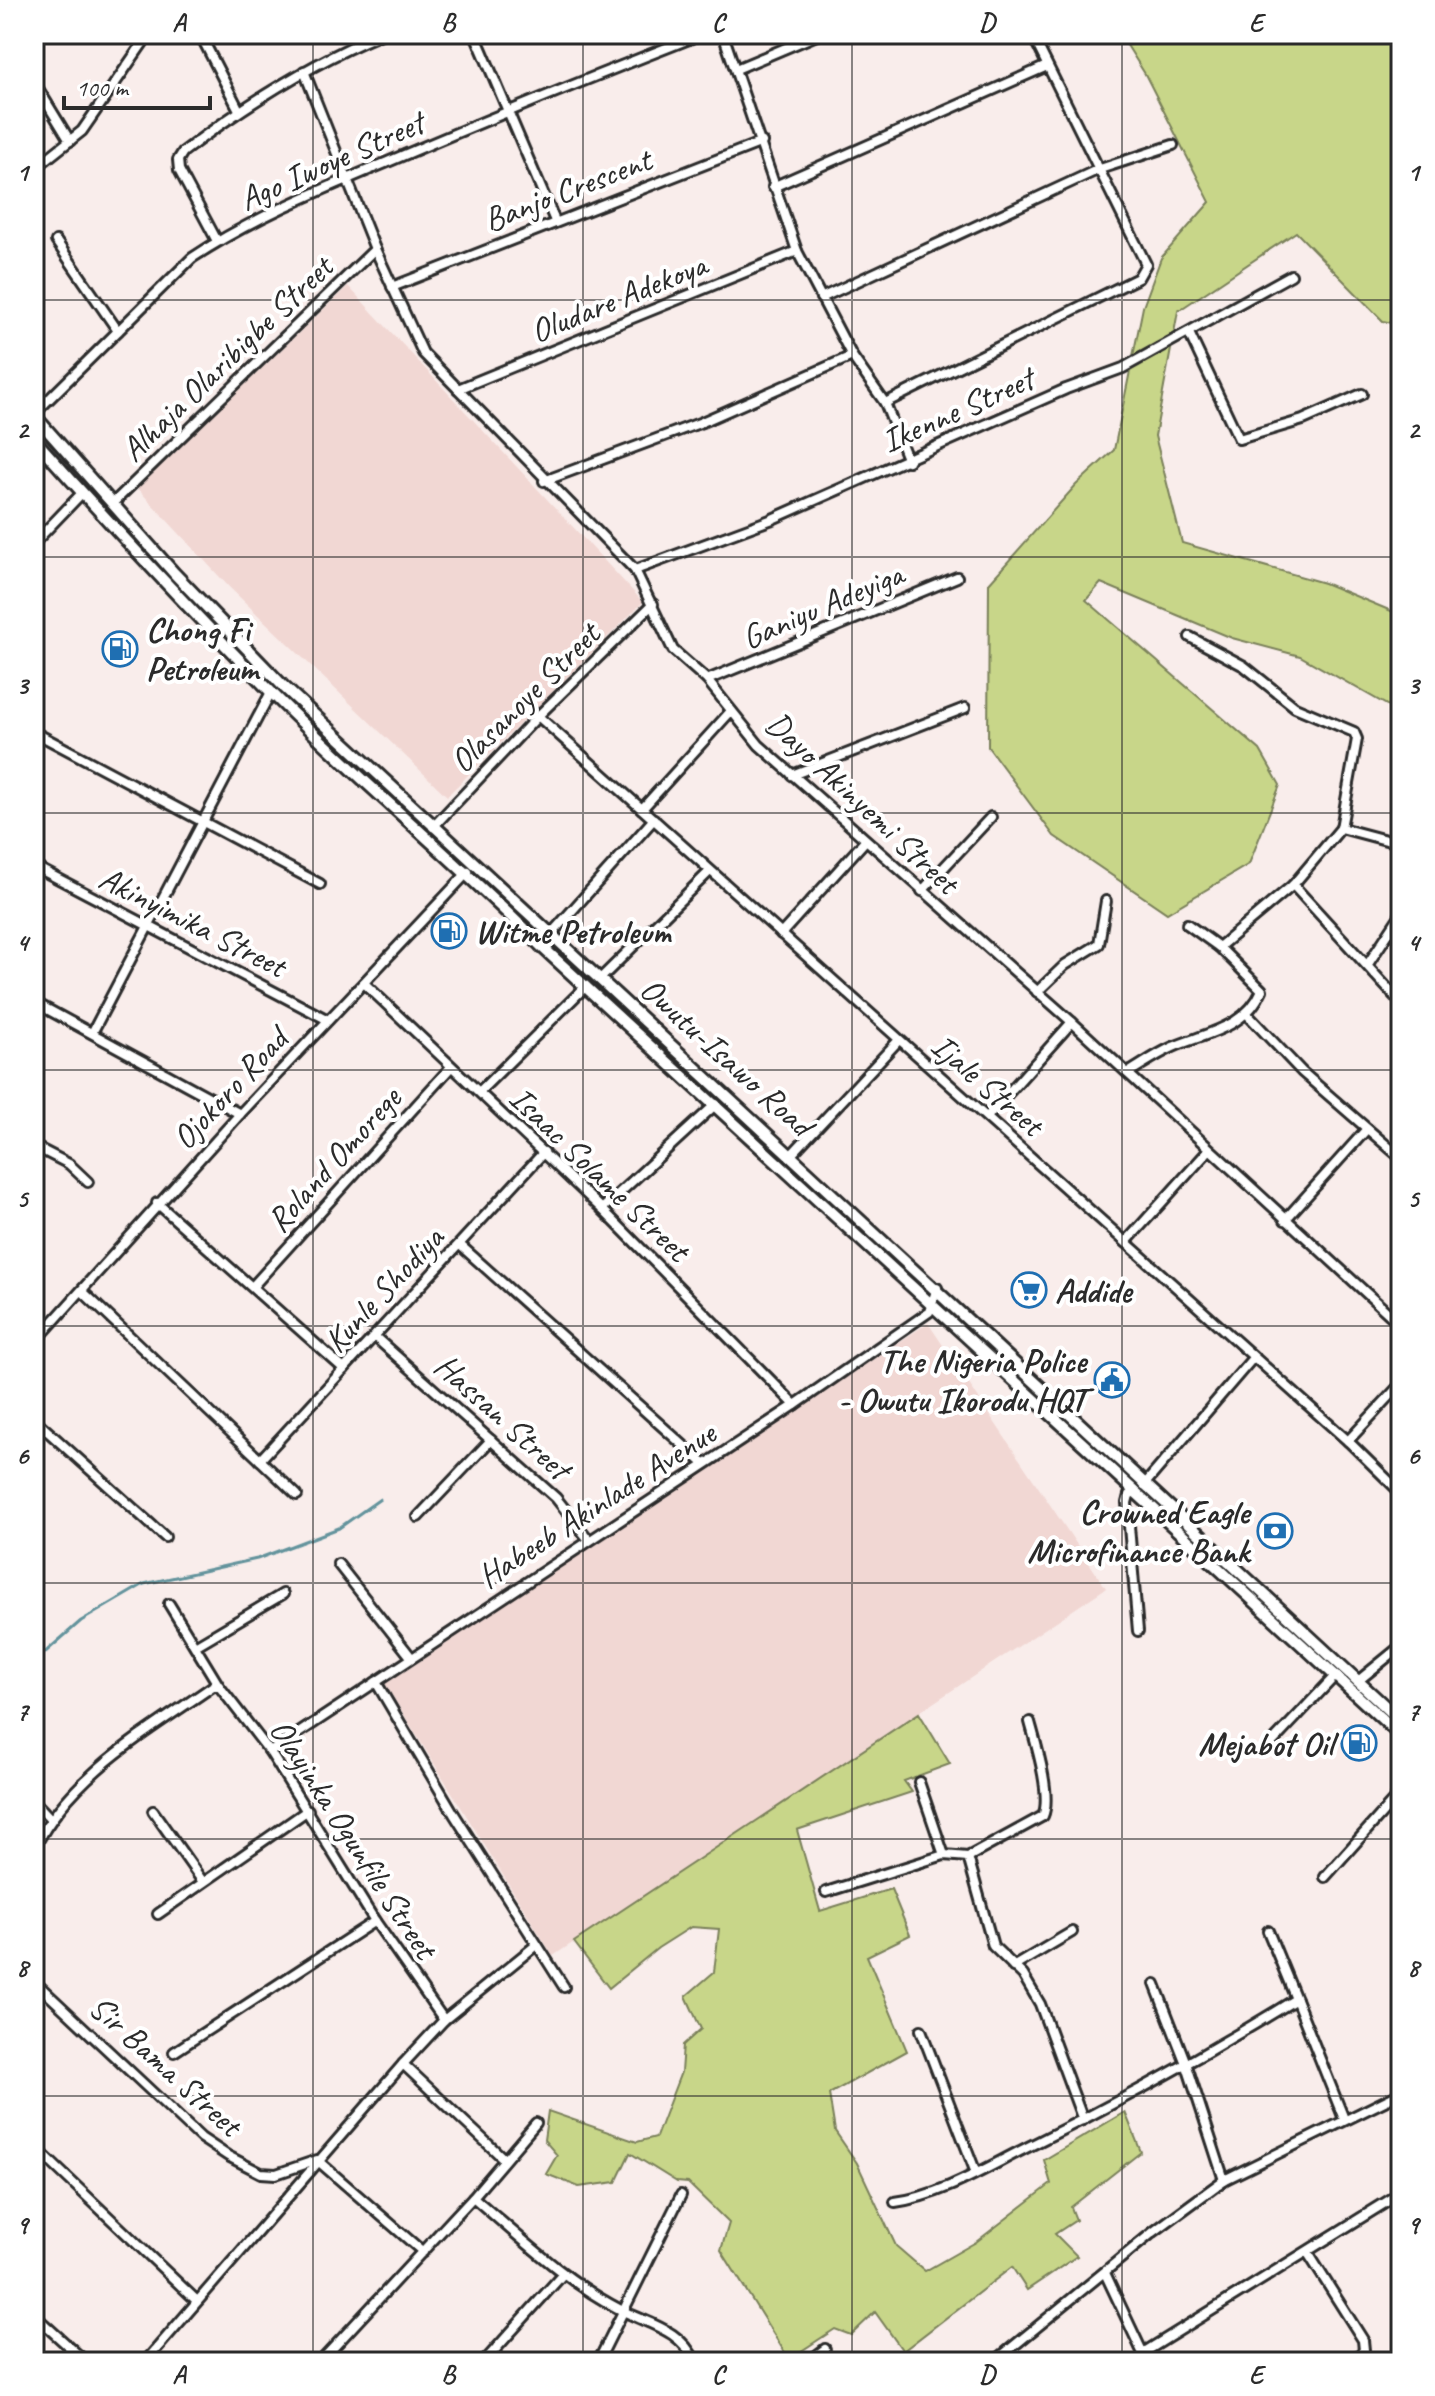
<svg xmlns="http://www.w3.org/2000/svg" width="1435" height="2396" viewBox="0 0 1435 2396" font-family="Caveat,sans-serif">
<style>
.built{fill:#f1d7d3}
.green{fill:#c8d689;stroke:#7a805a;stroke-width:2}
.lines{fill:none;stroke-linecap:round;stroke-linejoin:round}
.stream{stroke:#63939c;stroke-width:3}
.minor-casing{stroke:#2b2b2b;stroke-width:14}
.tertiary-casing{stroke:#2b2b2b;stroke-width:16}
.minor{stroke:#fff;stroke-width:8}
.tertiary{stroke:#fff;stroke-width:10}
.grid{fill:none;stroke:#2b2b2b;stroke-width:2;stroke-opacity:0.55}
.labels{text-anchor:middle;stroke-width:8;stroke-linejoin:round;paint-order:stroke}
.street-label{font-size:34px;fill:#2b2b2b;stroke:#fff}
.poi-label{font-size:34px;font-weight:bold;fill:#2b2b2b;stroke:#fff;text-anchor:start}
.neatline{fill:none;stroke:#2b2b2b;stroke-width:3}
.grid-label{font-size:26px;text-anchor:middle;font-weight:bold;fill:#2b2b2b}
</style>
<rect width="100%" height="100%" fill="#f9edeb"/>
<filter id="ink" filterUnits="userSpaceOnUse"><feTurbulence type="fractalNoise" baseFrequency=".0125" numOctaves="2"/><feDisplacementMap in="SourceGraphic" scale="16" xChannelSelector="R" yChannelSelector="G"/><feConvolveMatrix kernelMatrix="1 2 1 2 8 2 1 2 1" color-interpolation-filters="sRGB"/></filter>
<g filter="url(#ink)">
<g class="built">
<polygon points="348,286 643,602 447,796 230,588 137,488"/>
<polygon points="928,1323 1106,1588 553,1956 385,1684"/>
</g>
<g class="green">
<polygon points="1120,34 1401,34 1401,325 1383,321 1296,232 1178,311 1155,436 1182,543 1324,583 1401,615 1401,713 1300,656 1232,638 1101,583 1086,600 1260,750 1280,785 1249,864 1167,913 1054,836 988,747 989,583 1076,485 1114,450 1143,307 1161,258 1210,202 1145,74"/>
<polygon points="919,1713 950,1764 904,1781 912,1792 797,1830 820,1911 891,1889 910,1935 867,1956 907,2051 829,2094 835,2131 857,2163 896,2246 925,2271 976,2242 1051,2184 1044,2160 1125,2112 1141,2152 1071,2207 1076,2220 1055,2234 1077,2256 1027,2290 1012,2267 903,2351 875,2312 851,2335 835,2329 789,2359 721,2250 729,2223 688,2183 677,2182 630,2153 616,2182 579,2187 546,2174 557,2155 544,2140 548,2111 637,2142 656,2137 681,2072 683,2045 701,2029 686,1996 714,1972 719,1929 691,1927 658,1948 609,1988 574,1942"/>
</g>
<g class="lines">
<polyline class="stream" points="34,1662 81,1621 144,1584 257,1559 339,1528 380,1499"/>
<defs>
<g id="minor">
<polyline points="200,34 239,110"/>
<polyline points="475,34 555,221"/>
<polyline points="723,34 797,251 852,356 885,403 908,461"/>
<polyline points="736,69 819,34"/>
<polyline points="304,71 375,249 423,353 635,570 673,650 707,680 759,745 1072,1022 1401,1325"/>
<polyline points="34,82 70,141"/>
<polyline points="34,169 82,131 149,34"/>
<polyline points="773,187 1047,66"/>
<polyline points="56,241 118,331"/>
<path d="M217,241L179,170L178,160L183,152C245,105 309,64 381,34"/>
<polyline points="392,287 762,142"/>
<polyline points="821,298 1097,170 1173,145"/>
<polyline points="1189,333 1239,439 1303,420 1362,394"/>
<polyline points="458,389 797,251"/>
<polyline points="885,403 1138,278 1146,264 1032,34"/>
<path d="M34,414L192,258C252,218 323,189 390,161C493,117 597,75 702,34"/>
<polyline points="544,481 702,422 852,356"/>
<polyline points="113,503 375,249"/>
<polyline points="34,543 82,493"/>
<polyline points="635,570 770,520 1066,389 1123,368 1291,275"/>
<polyline points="1190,637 1244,666 1295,707 1354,732 1357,739 1341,828"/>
<polyline points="707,680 957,577"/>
<polyline points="538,716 1348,1441 1401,1493"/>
<polyline points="34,732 320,884"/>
<polyline points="792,775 965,708"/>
<polyline points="642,809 731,711"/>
<polyline points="433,827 538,716 653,604"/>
<polyline points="34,866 328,1020"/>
<polyline points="1293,885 1401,1003"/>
<polyline points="922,891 991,817"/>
<polyline points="1187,924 1219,947"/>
<polyline points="552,933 654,819"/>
<polyline points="781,934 865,841"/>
<polyline points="1368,964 1401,914"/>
<polyline points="601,978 710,871"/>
<polyline points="364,983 602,1209 795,1405"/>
<polyline points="1037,992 1065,965 1099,944 1106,901"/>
<polyline points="34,1002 240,1114"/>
<polyline points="1246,1013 1302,1072 1401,1158"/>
<polyline points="92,1033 271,692"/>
<path d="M1128,1073C1143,1064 1157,1054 1173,1047C1206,1033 1246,1028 1262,990L1219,947L1293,885L1341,828L1401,844"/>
<polyline points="480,1091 586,986"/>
<polyline points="987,1117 1072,1022"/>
<polyline points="34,1146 69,1164 88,1182"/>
<polyline points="792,1154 898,1041"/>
<polyline points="157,1203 344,1369"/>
<polyline points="602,1209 716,1104"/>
<polyline points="1285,1220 1366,1130"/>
<polyline points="1126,1242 1209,1150"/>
<polyline points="460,1245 703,1463"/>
<polyline points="253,1286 451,1067"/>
<polyline points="82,1291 297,1495"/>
<polyline points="375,1337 556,1498 589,1540"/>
<polyline points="34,1343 240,1114 468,872"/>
<polyline points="34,1419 165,1537"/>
<polyline points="1348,1441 1401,1384"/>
<polyline points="260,1460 544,1152"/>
<polyline points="1144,1485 1252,1359"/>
<polyline points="1134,1492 1129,1495 1127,1503 1138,1631"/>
<polyline points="418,1517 491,1440"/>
<polyline points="338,1564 411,1657"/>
<polyline points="169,1604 219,1686 270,1752 375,1921 444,2020"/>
<polyline points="195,1646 283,1594"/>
<polyline points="1358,1681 1401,1646"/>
<polyline points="376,1682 454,1814 564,1987"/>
<polyline points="1268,1747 1336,1675"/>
<polyline points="270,1752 795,1405 929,1312 937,1288"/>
<polyline points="919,1782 944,1855"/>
<polyline points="34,1801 49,1817"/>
<polyline points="153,1811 203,1882"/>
<path d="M34,1849C70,1775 147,1732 213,1686H219"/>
<polyline points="968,1857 993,1946 1023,1975 1040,2004 1083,2120"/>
<polyline points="1325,1877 1401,1792"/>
<path d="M826,1892L944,1855L968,1857L1043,1816C1052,1796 1036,1744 1030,1722"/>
<polyline points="158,1914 308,1810"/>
<polyline points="1268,1931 1296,1999"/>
<polyline points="1013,1967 1072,1932"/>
<polyline points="34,1981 201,2138 228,2156 261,2173 276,2174 317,2160 423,2252"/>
<polyline points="1155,1984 1187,2066 1224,2180"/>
<polyline points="921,2030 976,2173"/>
<polyline points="174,2052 375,1921"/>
<polyline points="403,2064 504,2159"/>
<polyline points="34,2146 197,2301"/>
<path d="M473,2197C520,2237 566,2282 621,2310C649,2324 682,2330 695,2362"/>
<path d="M895,2202C940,2196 984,2169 1024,2149C1118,2103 1207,2054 1296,1999L1344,2119"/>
<polyline points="1308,2253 1363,2340 1364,2350 1353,2362"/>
<polyline points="1105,2273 1147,2362"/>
<polyline points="34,2315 86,2362"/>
<polyline points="331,2351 343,2362"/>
<polyline points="1143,2353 1401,2193"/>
<polyline points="145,2362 403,2064 444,2020 535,1946"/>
<polyline points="320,2362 473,2197 536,2123"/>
<polyline points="484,2362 563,2274"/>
<polyline points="598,2362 681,2195"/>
<polyline points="808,2362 825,2349"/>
<polyline points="994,2362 1152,2233 1224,2180 1401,2093"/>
</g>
<g id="tertiary">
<polyline points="34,415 174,573 283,686 1401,1721"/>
<path d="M34,439C111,525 189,609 270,691C357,779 453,857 540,945L1401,1736"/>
</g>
</defs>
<use href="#minor" class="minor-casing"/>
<use href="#tertiary" class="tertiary-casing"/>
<use href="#minor" class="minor"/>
<use href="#tertiary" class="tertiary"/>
</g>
</g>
<path class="grid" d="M313,34V2362M583,34V2362M852,34V2362M1122,34V2362M34,300H1401M34,557H1401M34,813H1401M34,1070H1401M34,1326H1401M34,1583H1401M34,1839H1401M34,2096H1401"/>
<defs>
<symbol id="fuel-ring" viewBox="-11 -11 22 22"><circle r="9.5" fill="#fff" stroke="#1f6fb2" stroke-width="1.5"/><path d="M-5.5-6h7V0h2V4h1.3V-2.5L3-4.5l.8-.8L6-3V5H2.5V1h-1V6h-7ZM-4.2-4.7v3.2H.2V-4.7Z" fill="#1f6fb2"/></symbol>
<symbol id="supermarket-ring" viewBox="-11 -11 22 22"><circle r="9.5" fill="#fff" stroke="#1f6fb2" stroke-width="1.5"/><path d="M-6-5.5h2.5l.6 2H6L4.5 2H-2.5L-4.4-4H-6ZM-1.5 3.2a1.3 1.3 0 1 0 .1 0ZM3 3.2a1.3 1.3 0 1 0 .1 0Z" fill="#1f6fb2"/></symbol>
<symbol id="civic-ring" viewBox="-11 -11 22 22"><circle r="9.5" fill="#fff" stroke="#1f6fb2" stroke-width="1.5"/><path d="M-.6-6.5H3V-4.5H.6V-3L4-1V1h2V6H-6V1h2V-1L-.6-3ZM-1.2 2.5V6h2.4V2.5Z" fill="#1f6fb2"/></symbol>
<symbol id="bank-ring" viewBox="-11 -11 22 22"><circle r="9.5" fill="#fff" stroke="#1f6fb2" stroke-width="1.5"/><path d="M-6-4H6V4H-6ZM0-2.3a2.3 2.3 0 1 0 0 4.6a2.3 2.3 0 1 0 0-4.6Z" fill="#1f6fb2"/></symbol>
</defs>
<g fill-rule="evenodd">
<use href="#fuel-ring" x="100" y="629" width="40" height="40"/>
<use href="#fuel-ring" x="429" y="911" width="40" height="40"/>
<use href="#supermarket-ring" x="1009" y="1270" width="40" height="40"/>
<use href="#civic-ring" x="1092" y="1360" width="40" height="40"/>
<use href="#bank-ring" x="1255" y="1511" width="40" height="40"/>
<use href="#fuel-ring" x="1339" y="1723" width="40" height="40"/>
</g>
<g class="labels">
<g class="street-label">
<text transform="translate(331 160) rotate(-24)" y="12">Ago Iwoye Street</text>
<text transform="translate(567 189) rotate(-21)" y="12">Banjo Crescent</text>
<text transform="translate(618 297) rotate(-22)" y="12">Oludare Adekoya</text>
<text transform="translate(226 358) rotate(-44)" y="12">Alhaja Olaribigbe Street</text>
<text transform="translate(957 409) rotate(-24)" y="12">Ikenne Street</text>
<text transform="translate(822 605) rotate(-23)" y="12">Ganiyu Adeyiga</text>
<text transform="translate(524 697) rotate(-45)" y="12">Olasanoye Street</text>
<text transform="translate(863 802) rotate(43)" y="12">Dayo Akinyemi Street</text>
<text transform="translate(193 921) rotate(27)" y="12">Akinyimika Street</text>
<text transform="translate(727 1056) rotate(42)" y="12">Owutu-Isawo Road</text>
<text transform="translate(988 1084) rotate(41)" y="12">Ijale Street</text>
<text transform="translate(229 1088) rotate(-47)" y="12">Ojokoro Road</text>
<text transform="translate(333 1159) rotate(-48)" y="12">Roland Omorege</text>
<text transform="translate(600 1173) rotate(44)" y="12">Isaac Solame Street</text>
<text transform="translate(383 1289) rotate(-47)" y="12">Kunle Shodiya</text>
<text transform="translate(503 1416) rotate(42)" y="12">Hassan Street</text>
<text transform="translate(596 1504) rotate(-33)" y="12">Habeeb Akinlade Avenue</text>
<text transform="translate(354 1838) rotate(57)" y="12">Olayinka Ogunfile Street</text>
<text transform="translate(166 2065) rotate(42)" y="12">Sir Bama Street</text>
</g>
<g class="poi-label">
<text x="146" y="641">Chong Fi<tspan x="146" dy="39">Petroleum</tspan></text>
<text x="475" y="943">Witme Petroleum</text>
<text x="1055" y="1302">Addide</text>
<text x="1086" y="1372" text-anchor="end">The Nigeria Police<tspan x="1086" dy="39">- Owutu Ikorodu HQT</tspan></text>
<text x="1249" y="1523" text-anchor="end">Crowned Eagle<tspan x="1249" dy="39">Microfinance Bank</tspan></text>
<text x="1333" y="1755" text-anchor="end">Mejabot Oil</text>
</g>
</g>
<rect width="1435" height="2396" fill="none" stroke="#fff" stroke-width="88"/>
<path d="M64 96v12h146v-12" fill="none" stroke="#2b2b2b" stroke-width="4"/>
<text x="76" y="96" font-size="24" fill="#2b2b2b" stroke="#ffffff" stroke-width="6" paint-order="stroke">100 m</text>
<rect x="44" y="44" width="1347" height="2308" class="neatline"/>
<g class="grid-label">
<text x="179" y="31">A</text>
<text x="448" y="31">B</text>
<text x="718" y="31">C</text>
<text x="987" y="31">D</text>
<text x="1256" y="31">E</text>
<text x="22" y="181">1</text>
<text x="1413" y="181">1</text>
<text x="22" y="438">2</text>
<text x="1413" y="438">2</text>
<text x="22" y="694">3</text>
<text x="1413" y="694">3</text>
<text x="22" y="951">4</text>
<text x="1413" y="951">4</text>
<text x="22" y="1207">5</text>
<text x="1413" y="1207">5</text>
<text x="22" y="1464">6</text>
<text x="1413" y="1464">6</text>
<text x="22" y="1720">7</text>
<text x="1413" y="1720">7</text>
<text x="22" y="1976">8</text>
<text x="1413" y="1976">8</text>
<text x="22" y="2233">9</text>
<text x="1413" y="2233">9</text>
<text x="179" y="2383">A</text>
<text x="448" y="2383">B</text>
<text x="718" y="2383">C</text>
<text x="987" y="2383">D</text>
<text x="1256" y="2383">E</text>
</g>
</svg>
